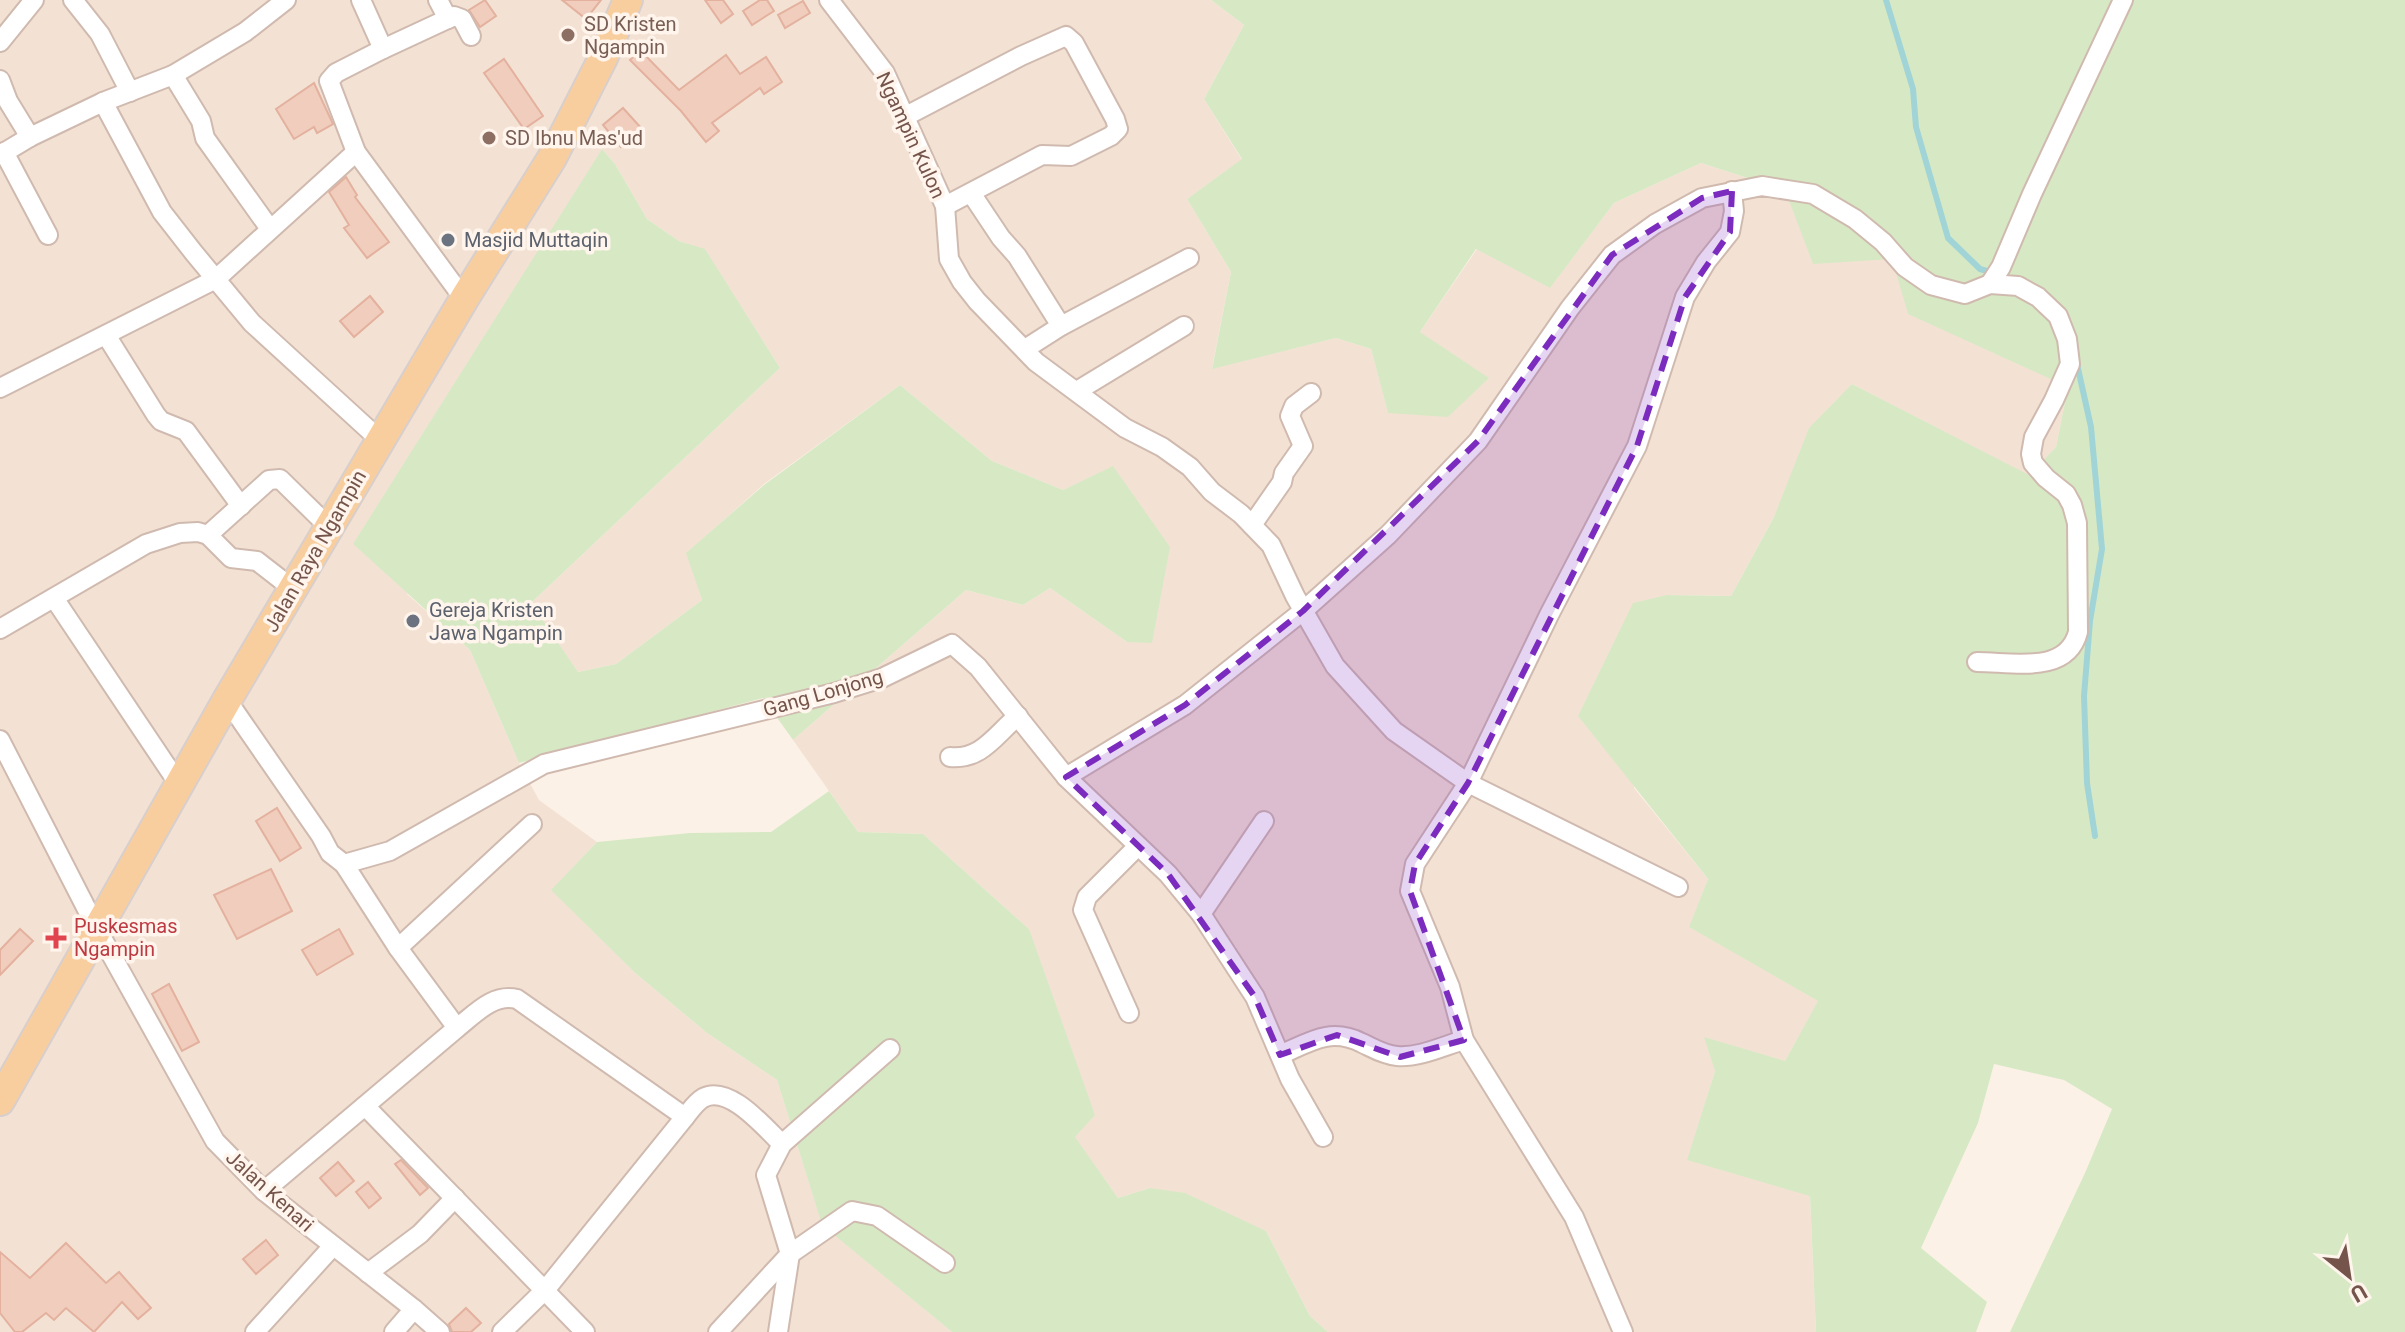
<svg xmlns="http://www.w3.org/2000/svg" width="2405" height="1332" viewBox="0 0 2405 1332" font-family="Roboto,sans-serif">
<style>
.residential{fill:#f3e2d4}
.green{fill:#d7e9c4}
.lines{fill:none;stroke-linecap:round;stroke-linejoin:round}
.stream{stroke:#a1d4d7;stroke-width:6}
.building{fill:#f1cdbe;stroke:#e3b19e;stroke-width:2}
.minor-casing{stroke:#d0baaf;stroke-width:22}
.primary-casing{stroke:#d8cfcd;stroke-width:32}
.minor{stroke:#fff;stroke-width:18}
.primary{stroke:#f9ce9f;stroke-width:28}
.marked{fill:#7b2cbf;fill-opacity:0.2;stroke:#7b2cbf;stroke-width:6;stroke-dasharray:16 10;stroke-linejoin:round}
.education-dot{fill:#8d6e63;stroke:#fff5ec;stroke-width:3}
.worship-dot{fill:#6b7280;stroke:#fff5ec;stroke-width:3}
.health-dot{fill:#e0444e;stroke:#fff5ec;stroke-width:3}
.labels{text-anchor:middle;stroke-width:7;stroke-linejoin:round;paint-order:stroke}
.education-label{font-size:20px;fill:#785e54;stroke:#fff5ec;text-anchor:start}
.street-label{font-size:20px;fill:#75554b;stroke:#fff5ec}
.worship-label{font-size:20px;fill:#5b616d;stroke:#fff5ec;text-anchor:start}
.health-label{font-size:20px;fill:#be3a42;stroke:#fff5ec;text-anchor:start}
</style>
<rect width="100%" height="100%" fill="#fcf1e6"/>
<polygon class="residential" points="0,0 1211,0 1244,25 1204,99 1242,160 1187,199 1231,272 1212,368 1336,338 1371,349 1388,412 1420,332 1477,249 1550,287 1614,203 1701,163 1785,190 1893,259 2068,388 2056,447 2029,476 1852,384 1774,517 1731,596 1667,595 1634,788 1708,879 1690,927 1819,1001 1785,1061 1715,1071 1688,1159 1810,1195 1816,1332 1328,1332 1310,1316 1266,1231 1150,1188 1118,1198 1074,1137 1029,929 923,834 858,832 793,740 966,590 1023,605 1050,588 1127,642 1113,467 1063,490 992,461 900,385 764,484 687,553 702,600 616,664 578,672 530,604 780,368 705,250 679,241 647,219 615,164 602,149 407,594 470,650 519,763 539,800 597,842 552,890 634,972 707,1033 777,1080 822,1224 952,1332 0,1332"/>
<g class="green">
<polygon points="1211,0 2405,0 2405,1332 2010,1332 2085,1173 2112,1109 2064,1080 1994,1064 1978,1123 1921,1248 1987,1302 1976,1332 1816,1332 1810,1196 1687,1160 1715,1071 1704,1037 1785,1061 1818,1001 1689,927 1708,879 1578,716 1633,603 1667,595 1731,596 1774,517 1809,428 1852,384 2029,475 2056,447 2068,387 1908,314 1892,259 1813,264 1785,190 1701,163 1614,203 1550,288 1476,249 1420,332 1489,378 1448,417 1388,413 1371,349 1336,338 1212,369 1231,272 1187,199 1242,159 1204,99 1244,25"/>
<polygon points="602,149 615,164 647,219 679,241 705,249 780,368 531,603 578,672 616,664 702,600 686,553 764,485 900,385 992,461 1063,490 1113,466 1170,547 1152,643 1127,642 1050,588 1023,605 966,590 793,740 763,698 519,763 470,650 353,544"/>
<polygon points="829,791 858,832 923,834 1029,929 1095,1115 1075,1137 1118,1198 1150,1188 1185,1193 1266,1231 1310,1316 1328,1332 952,1332 822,1225 777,1080 707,1033 634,972 551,890 597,842 690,833 771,832"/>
</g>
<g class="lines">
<g class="stream">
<polyline points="1886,0 1913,89 1916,127 1948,238 1980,269 1994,273"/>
<polyline points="2077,364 2091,427 2102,549 2090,621 2084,696 2087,783 2095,836"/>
</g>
</g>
<g class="building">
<polygon points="485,0 496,16 480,27 469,10"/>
<polygon points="562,0 601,0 586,19"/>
<polygon points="705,0 723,0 733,14 721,23"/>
<polygon points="760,0 767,0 774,11 752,25 743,11"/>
<polygon points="803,1 810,13 785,28 778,15"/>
<polygon points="640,50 679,90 726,55 740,74 766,57 782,82 764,94 760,88 712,123 719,131 706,142 681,111 630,60"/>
<polygon points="504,59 543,116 524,129 484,73"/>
<polygon points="314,83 333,124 317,133 314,127 294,139 276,109"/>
<polygon points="623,108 642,129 621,147 603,125"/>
<polygon points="346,177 357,195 355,197 389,242 367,258 344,228 349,225 329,192"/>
<polygon points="370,296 383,312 354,337 340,321"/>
<polygon points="277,808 301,848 280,861 256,821"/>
<polygon points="271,869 292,911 237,939 214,895"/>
<polygon points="20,929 33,941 0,975 0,950"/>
<polygon points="339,929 353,954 317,975 302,950"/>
<polygon points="169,984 199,1042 182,1051 152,994"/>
<polygon points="401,1160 428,1188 420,1195 395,1164"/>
<polygon points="338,1162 354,1181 336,1196 320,1178"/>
<polygon points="368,1182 381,1198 369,1208 356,1192"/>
<polygon points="266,1240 278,1255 256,1274 243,1259"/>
<polygon points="66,1243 106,1283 119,1272 151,1308 138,1319 122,1302 94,1332 66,1308 54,1320 46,1313 22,1332 15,1332 0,1313 0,1252 30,1278"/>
<polygon points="466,1308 481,1323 471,1332 452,1332 449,1324"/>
</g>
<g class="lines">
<defs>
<g id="minor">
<polyline points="73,0 100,34 130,92"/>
<polyline points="361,0 383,49 336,73 329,81 356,152 464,299"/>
<polyline points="438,0 448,19"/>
<polyline points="829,0 885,73 945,206 949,259 962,282 977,301 1036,362 1125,428 1162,447 1190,467 1212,492 1241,514 1271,545 1295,596 1335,666 1394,731 1468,783 1678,887"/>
<polyline points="0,42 34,0"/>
<polyline points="383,49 454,16 462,19 471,36"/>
<polyline points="173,75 201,121 205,138 270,229"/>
<polyline points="0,80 8,101 30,137"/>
<polyline points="103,102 162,212 194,253 252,323 380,440"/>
<polyline points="906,116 1021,56 1066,36 1074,43 1115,119 1118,129 1111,136 1071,156 1042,155 945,206"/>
<polyline points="4,152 48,235"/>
<polyline points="0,155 30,137 103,102 173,75 245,32 286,0"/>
<polyline points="971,193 1001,238 1017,256 1061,326"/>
<polyline points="1990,284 2001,267 2032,194 2123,0"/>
<polyline points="106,335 156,415 161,421 186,431 241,506"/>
<polyline points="1025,349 1061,326 1189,258"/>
<polyline points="0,388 216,279 356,152"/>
<polyline points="1077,391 1184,326"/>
<polyline points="1252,525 1282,482 1284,473 1303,446 1290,416 1294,406 1311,393"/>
<polyline points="208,535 269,480 280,479 329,527"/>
<polyline points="54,598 178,783"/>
<polyline points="0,629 146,544 180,533 198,532 208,535 231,558 257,561 293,589"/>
<polyline points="227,700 321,836 330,853 344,864 390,851 544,764 834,693 882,678 952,644 978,667 1066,777 1168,874 1201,914 1255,997 1290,1079 1323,1137"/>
<polyline points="0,740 97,929 215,1141 264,1191 414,1309 440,1332"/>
<path d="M950,757C982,760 995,735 1018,716"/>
<path d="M1066,777L1185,705L1303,611L1388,535L1478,441L1570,308L1612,255L1655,224L1702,198L1762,186L1813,194L1855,219L1883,242L1905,267L1931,285L1965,294L1990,284L2018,286L2038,297L2058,316L2067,339L2070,364L2054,400L2034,437L2031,454L2033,463L2046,478L2066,494L2072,505L2077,523L2078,632C2067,675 2013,662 1977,662"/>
<polyline points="1201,914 1264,821"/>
<polyline points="398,948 532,824"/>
<polyline points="1129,1013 1083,910 1087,897 1138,846"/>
<path d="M457,1028C475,1014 493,993 517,999L685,1117"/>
<path d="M1280,1055C1310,1042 1330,1027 1362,1043C1373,1048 1384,1055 1397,1056C1419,1058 1443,1046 1464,1040"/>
<polyline points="365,1106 585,1332"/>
<polyline points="264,1191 457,1028 398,948 344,864"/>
<polyline points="368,1273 420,1234 455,1198"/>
<polyline points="255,1332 333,1246"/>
<polyline points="394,1332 414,1309"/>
<path d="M502,1332L546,1289L685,1117C690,1111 696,1102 703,1098C729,1084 764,1127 782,1144"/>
<polyline points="718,1332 790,1254 852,1211 877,1216 945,1263"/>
<polyline points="778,1332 790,1254 766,1175 782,1144 890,1049"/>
<polyline points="1623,1332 1574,1217 1464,1040 1450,987 1410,891 1415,864 1468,783 1549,615 1637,446 1685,297 1706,262 1730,232 1734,211 1732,191"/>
</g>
<polyline id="primary" points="0,1101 227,700 464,299 552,158 603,58 628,0"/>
</defs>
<use href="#minor" class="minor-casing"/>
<use href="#primary" class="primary-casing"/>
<use href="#minor" class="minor"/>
<use href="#primary" class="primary"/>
</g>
<path class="marked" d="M1732,191L1730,232L1685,297L1637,446L1468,783L1415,864L1410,891L1464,1040L1400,1057L1337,1035L1280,1055L1255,997L1168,874L1066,777L1185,705L1303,611L1478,441L1612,255L1702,198Z"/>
<g class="education-dot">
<circle cx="568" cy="35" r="8"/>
<circle cx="489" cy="138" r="8"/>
</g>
<g class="worship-dot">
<circle cx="448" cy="240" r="8"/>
<circle cx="413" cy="621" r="8"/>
</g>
<path class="health-dot" d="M52 926h8v8h8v8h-8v8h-8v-8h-8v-8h8z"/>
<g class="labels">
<g class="education-label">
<text x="584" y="31">SD Kristen<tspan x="584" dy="23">Ngampin</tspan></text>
<text x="505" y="145">SD Ibnu Mas'ud</text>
</g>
<g class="street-label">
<text transform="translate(911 135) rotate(65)" y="7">Ngampin Kulon</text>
<text transform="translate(315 551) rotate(-60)" y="7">Jalan Raya Ngampin</text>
<text transform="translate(823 693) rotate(-16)" y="7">Gang Lonjong</text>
<text transform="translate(270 1191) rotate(42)" y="7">Jalan Kenari</text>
</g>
<g class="worship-label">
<text x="464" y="247">Masjid Muttaqin</text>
<text x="429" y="617">Gereja Kristen<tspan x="429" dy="23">Jawa Ngampin</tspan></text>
</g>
<g class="health-label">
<text x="74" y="933">Puskesmas<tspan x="74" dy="23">Ngampin</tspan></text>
</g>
</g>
<g transform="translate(2349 1276) rotate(150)" stroke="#fff5ec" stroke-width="6" paint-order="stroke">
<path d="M0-6L14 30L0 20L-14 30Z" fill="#75554b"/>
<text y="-12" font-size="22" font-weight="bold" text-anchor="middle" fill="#75554b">U</text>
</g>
</svg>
